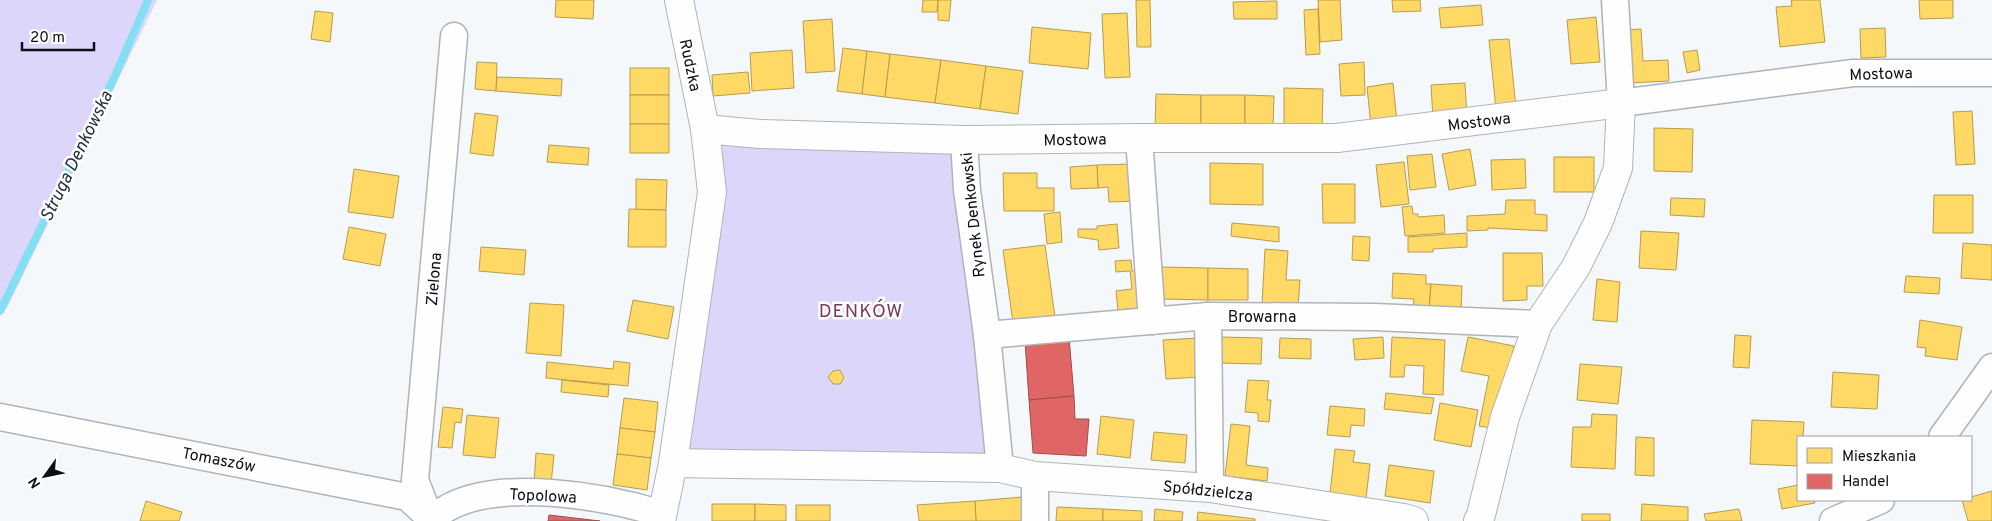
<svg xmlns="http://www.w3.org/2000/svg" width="1992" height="521" viewBox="0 0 1992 521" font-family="Overpass,sans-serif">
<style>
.green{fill:#dcd7fa}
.homes{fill:#ffd966;stroke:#b69c4d}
.shops{fill:#e06666;stroke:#a04c4d}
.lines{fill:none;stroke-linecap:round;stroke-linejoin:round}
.stream{stroke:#85dff3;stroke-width:8}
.street-casing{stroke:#b0b3b7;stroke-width:29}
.secondary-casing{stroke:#b0b3b7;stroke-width:30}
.street{stroke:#fefefe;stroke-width:26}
.secondary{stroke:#fefefe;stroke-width:28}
.labels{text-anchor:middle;stroke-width:5;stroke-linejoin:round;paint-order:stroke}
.street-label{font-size:16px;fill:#0c0f14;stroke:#fff}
.water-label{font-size:18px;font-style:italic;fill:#1b3136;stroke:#fff}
.quarter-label{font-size:19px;letter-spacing:1px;fill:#7d3a58;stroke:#fff}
</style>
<rect width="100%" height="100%" fill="#f5f8fb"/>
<g class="green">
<polygon points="0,0 157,0 7,308 0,313"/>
<polygon points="705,129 964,140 1000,468 673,463"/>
</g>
<g class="homes">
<polygon points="556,0 594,0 593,19 555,17"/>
<polygon points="923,0 938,0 937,12 922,12"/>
<polygon points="938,0 951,0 949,21 938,20"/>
<polygon points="1136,0 1150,0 1151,47 1137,47"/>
<polygon points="1318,0 1340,0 1342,40 1320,42"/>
<polygon points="1392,0 1420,0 1421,11 1393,12"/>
<polygon points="1791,0 1820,0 1825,42 1780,47 1776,7 1792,6"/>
<polygon points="1919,0 1953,0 1953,18 1920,19"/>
<polygon points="1277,1 1277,19 1234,19 1233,2"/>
<polygon points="1481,5 1483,25 1441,28 1439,8"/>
<polygon points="1318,9 1320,54 1306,55 1304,10"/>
<polygon points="315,11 333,13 330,42 311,39"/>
<polygon points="1127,13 1130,77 1105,78 1102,14"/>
<polygon points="1596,17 1600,62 1571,64 1567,20"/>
<polygon points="832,19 835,71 806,73 803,21"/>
<polygon points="1032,27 1091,33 1088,69 1029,63"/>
<polygon points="1885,28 1886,57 1861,58 1860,29"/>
<polygon points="1641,29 1643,61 1668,60 1669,81 1629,83 1626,30"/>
<polygon points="1509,39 1516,108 1496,110 1489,40"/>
<polygon points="843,48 867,51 862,94 837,91"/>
<polygon points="792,50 794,88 752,91 750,53"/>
<polygon points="1697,50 1700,70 1687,73 1683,52"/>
<polygon points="867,51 890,54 885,97 862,94"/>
<polygon points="890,54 941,60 935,103 885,97"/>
<polygon points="941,60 986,66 980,109 935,103"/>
<polygon points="477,62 497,63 496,91 475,89"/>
<polygon points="1364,62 1365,95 1341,96 1339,64"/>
<polygon points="986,66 1023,71 1018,114 980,109"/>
<rect x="630" y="68" width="39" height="27"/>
<polygon points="748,72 750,93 713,96 712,75"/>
<polygon points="497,77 562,79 561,96 496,91"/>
<polygon points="1393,83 1397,122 1371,126 1367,87"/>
<polygon points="1465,83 1467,116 1433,119 1431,85"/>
<polygon points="1284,88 1323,89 1322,130 1284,129"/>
<polygon points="1156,94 1201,95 1201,128 1155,127"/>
<rect x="630" y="95" width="39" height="29"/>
<polygon points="1201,95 1245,95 1245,129 1201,128"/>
<polygon points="1245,95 1274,96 1273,129 1245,129"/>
<polygon points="1972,111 1975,164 1956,165 1953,112"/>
<polygon points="475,113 498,116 493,156 470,153"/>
<rect x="630" y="124" width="39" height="29"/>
<polygon points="1654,128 1693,129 1692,172 1654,171"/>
<polygon points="549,145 589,148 588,165 547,162"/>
<polygon points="1470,149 1476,185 1449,190 1442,154"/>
<polygon points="1432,154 1436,187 1410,190 1407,156"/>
<rect x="1554" y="157" width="40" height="35"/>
<polygon points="1525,159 1526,188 1492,190 1491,160"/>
<polygon points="1404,162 1409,204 1381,207 1376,165"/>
<polygon points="1210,163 1263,164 1263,205 1210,204"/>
<polygon points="1134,164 1135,201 1109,202 1108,187 1098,188 1097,165"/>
<polygon points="1097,165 1098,188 1071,189 1070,167"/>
<polygon points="354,169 399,176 393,218 348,212"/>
<polygon points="1003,173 1037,173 1037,188 1054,188 1054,211 1004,211"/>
<polygon points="636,179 667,180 666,210 636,210"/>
<polygon points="1322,184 1355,184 1355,223 1323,223"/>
<polygon points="1934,195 1973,195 1973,233 1933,233"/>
<polygon points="1671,198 1705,199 1704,217 1670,215"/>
<polygon points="1506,200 1535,200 1535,214 1547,215 1547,231 1488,228 1488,230 1467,231 1467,216 1505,214"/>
<polygon points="1412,206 1413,214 1418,214 1418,217 1444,215 1445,233 1405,236 1402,207"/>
<polygon points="629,209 666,210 666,247 628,247"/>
<polygon points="1060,212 1062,242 1047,244 1044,214"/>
<polygon points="1232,223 1279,227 1279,242 1231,236"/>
<polygon points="1117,224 1119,248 1099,250 1098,240 1078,237 1078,229 1097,229 1097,226"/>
<polygon points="349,227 386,234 380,266 343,259"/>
<polygon points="1641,231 1679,233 1676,270 1639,268"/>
<polygon points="1467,233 1467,247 1433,249 1433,252 1408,252 1408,237"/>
<polygon points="1353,236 1370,237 1369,261 1352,260"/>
<polygon points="1963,243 1992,245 1992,280 1961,278"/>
<polygon points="1045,245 1055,317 1013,323 1003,250"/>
<polygon points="481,247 526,250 524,275 479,271"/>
<polygon points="1265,249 1288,251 1286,280 1300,280 1298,307 1262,305"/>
<polygon points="1503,253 1542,253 1543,286 1527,286 1527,300 1503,301"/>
<polygon points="1131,260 1132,271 1143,269 1148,307 1118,310 1116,291 1132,289 1130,271 1116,272 1115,261"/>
<polygon points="1162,267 1208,268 1208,300 1162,299"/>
<polygon points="1208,268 1248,269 1248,300 1208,300"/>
<polygon points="1393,273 1426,275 1426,284 1431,284 1429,311 1413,309 1414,299 1392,298"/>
<polygon points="1906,276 1940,278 1939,294 1904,292"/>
<polygon points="1597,279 1620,282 1617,322 1593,320"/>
<polygon points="1431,284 1462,286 1461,312 1429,311"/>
<polygon points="633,300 674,307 668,339 627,331"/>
<polygon points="530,303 564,305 561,356 526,353"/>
<polygon points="1920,320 1962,327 1957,360 1925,356 1926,348 1917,347"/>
<polygon points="1735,335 1751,336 1749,368 1733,367"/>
<polygon points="1220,337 1262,338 1261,364 1220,363"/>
<polygon points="1383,337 1384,358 1355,360 1353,339"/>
<polygon points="1392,337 1445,340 1443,395 1423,394 1424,366 1405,365 1404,377 1390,377"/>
<polygon points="1468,337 1514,346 1497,429 1479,426 1489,376 1461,371"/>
<polygon points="1198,338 1200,377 1166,379 1163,340"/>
<polygon points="1280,338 1311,339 1311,359 1279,358"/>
<polygon points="614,361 630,363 628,386 546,378 547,362 613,369"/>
<polygon points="1580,364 1622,367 1618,404 1577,400"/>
<polygon points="840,370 844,378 840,384 833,384 828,377 833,371"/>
<polygon points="1833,372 1879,375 1877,409 1831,407"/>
<polygon points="562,380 609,385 608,397 561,392"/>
<polygon points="1248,380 1269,381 1267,400 1271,400 1269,422 1258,421 1258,413 1245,412"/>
<polygon points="1386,393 1434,398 1431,414 1384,409"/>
<polygon points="624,398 658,402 655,432 620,428"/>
<polygon points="1440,403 1478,410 1471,447 1434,440"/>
<polygon points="1330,406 1365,409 1364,426 1351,425 1350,437 1327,435"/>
<polygon points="443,407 463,409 461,423 455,422 452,448 438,447"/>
<polygon points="1592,414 1617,415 1615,469 1571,467 1573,427 1591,427"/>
<polygon points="467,415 499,418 495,458 463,455"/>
<polygon points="1101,416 1134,420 1130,458 1097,454"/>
<polygon points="1752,420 1804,422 1803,437 1798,437 1798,466 1750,464"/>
<polygon points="1231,424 1250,426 1246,465 1268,468 1267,481 1225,476"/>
<polygon points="620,428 655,432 651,458 617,454"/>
<polygon points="1154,432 1187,435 1185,463 1151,460"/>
<polygon points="1636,437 1654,438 1654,476 1635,475"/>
<polygon points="1335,449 1355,451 1353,462 1370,464 1366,498 1330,493"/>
<polygon points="536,453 554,455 551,484 534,483"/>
<polygon points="617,454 651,458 647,490 613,485"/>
<polygon points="1389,465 1434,471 1430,503 1385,496"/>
<polygon points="1798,485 1798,500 1814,500 1815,503 1782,509 1778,489"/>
<polygon points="1992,491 1992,521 1968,521 1962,500 1971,500 1971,497"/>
<polygon points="1022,497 1024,521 976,521 975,501"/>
<polygon points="146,501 182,512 179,521 140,521"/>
<polygon points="975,501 976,521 919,521 917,505"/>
<rect x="712" y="504" width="43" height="17"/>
<polygon points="755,504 786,505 786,521 755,521"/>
<polygon points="1642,504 1688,507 1688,521 1641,521"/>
<rect x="796" y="505" width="34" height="16"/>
<polygon points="1057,507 1103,509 1103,521 1056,521"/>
<polygon points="1103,509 1142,511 1142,521 1103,521"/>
<polygon points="1155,509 1183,512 1182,521 1154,521"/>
<polygon points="1739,509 1742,521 1706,521 1704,514"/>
<polygon points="1198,512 1255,519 1255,521 1197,521"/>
<rect x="1582" y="514" width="28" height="7"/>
</g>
<g class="shops">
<polygon points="1069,337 1074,396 1029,400 1025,341"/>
<polygon points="1074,396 1075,419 1089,419 1086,456 1033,453 1029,400"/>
<polygon points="549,515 600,521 548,521"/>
</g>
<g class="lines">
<polyline class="stream" points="0,311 114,78 148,0"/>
<defs>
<g id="street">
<polyline points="1615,0 1621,103 1853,73 1992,73"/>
<polyline points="1139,138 1152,321"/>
<polyline points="964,140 967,190 987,335 1000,468"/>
<polyline points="1208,316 1210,488"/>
<polyline points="987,335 1208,316 1374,317 1538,324"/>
<polyline points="0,417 407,497 429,517"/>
<polyline points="1942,437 1992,367"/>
<polyline points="1035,476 1035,521"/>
<polyline points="430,518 415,480 454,36"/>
<path d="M428,521C432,516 438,513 444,510C497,477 605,496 662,514"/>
<polyline points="1833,521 1881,500"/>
</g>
<g id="secondary">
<polyline points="705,129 760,134 964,140 1139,138 1337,138 1621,103 1618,168 1598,223 1576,267 1538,324 1505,417 1481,515 1478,521"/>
<polyline points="673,463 1000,468 1035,476 1210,488 1404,518 1414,521"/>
<polyline points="661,521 673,463 712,192 705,129 679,0"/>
</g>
</defs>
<use href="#street" class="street-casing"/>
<use href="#secondary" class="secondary-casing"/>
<use href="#street" class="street"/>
<use href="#secondary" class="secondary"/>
</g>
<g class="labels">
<g class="street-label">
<text transform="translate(691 65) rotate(78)" y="6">Rudzka</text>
<text transform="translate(1881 73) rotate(-2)" y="6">Mostowa</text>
<text transform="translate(1479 121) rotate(-7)" y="6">Mostowa</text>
<text transform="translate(1075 139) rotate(-1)" y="6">Mostowa</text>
<text transform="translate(972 215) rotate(-96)" y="6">Rynek Denkowski</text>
<text transform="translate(433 279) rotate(-85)" y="6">Zielona</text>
<text x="1262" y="322">Browarna</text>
<text transform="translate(219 459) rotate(11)" y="6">Tomaszów</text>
<text transform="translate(1208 490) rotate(6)" y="6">Spółdzielcza</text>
<text transform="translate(543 495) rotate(3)" y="6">Topolowa</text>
</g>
<g class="water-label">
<text transform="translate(76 156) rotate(-64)" y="6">Struga Denkowska</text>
</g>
<g class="quarter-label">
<text x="861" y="317">DENKÓW</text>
</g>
</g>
<rect x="1797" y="436" width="175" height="65" fill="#ffffff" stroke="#9e9fa1"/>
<rect x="1807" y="448" width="25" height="15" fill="#ffd966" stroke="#9e9fa1"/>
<text x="1842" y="461" font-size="15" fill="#0c0f14">Mieszkania</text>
<rect x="1807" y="474" width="25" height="15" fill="#e06666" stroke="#9e9fa1"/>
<text x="1842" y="486" font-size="15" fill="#0c0f14">Handel</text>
<g transform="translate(45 476) rotate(237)" stroke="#ffffff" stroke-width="4" paint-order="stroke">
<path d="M0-4L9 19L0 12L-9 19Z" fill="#0c0f14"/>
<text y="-8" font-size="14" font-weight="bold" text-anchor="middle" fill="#0c0f14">N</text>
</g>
<path d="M22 42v8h72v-8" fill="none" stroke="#0c0f14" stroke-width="2.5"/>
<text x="30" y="42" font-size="15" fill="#0c0f14" stroke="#ffffff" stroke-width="4" paint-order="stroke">20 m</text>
</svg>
